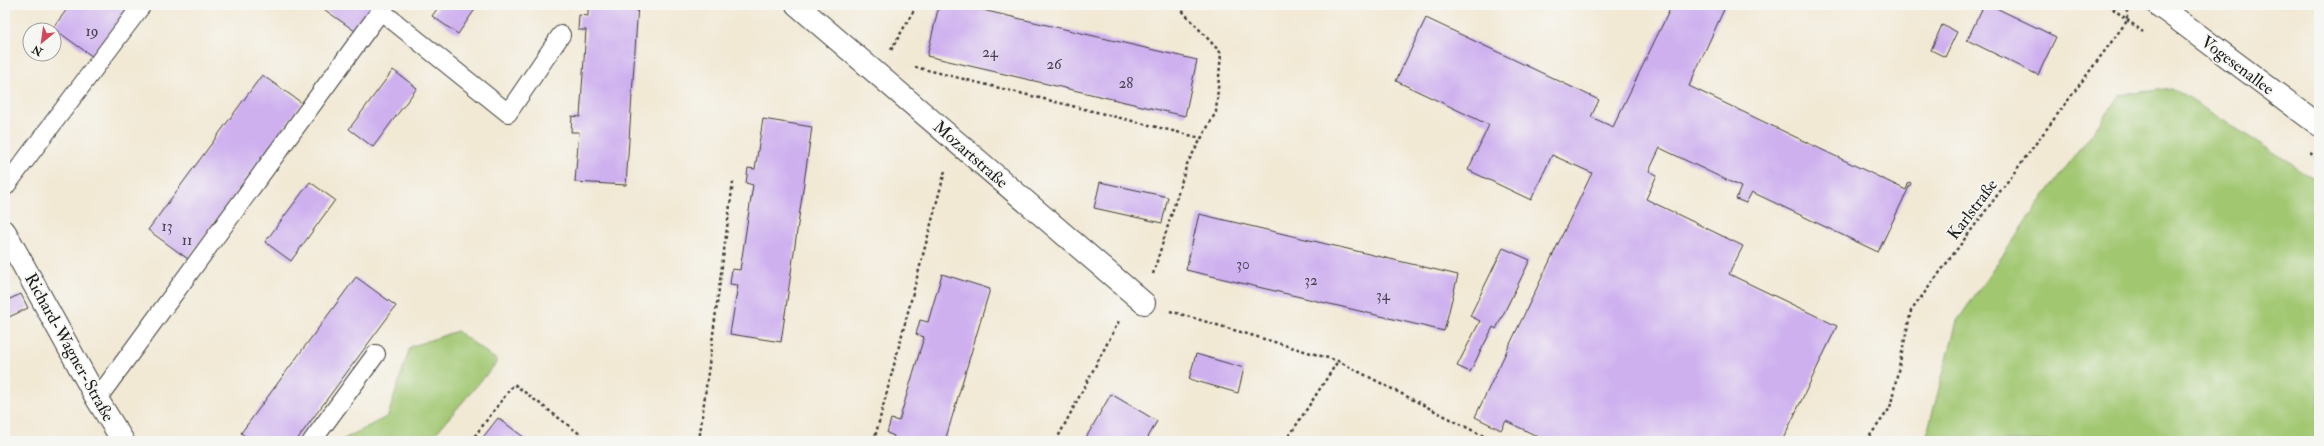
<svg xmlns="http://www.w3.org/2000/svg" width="2324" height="446" viewBox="0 0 2324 446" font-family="'IM FELL Double Pica',serif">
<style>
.green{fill:#a1c771;stroke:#5e7246}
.building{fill:#ceb0ef}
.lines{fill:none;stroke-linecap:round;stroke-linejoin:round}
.lane-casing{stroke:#3c3b38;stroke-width:20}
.street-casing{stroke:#3c3b38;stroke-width:24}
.path{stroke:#3c3b38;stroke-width:2.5;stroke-dasharray:3 3;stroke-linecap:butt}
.lane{stroke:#fff;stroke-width:18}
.street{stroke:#fff;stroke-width:22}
.labels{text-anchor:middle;stroke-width:3.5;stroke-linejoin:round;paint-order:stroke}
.number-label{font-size:15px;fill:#484151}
.street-label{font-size:17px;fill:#1c1c1c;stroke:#f6f6f2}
</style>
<rect width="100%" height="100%" fill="#f6f6f2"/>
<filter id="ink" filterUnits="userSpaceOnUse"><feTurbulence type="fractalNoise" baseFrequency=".025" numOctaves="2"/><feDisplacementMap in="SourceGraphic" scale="8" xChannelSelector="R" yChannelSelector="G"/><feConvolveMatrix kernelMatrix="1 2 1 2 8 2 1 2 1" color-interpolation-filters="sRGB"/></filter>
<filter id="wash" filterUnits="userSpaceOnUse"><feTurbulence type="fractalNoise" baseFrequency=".012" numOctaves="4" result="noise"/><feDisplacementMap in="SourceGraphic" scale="16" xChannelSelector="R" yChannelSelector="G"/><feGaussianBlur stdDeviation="0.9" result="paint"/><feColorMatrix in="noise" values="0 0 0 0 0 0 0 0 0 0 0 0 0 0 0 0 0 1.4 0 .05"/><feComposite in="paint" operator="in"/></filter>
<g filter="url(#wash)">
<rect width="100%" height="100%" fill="#f2e9d5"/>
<g class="green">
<polygon points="2172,88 2319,181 2319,441 1925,441 1957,321 2045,195 2121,95"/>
<polygon points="457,331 498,361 429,441 340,441 388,416 410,347"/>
</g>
<g id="blocks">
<g class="building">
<polygon points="70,5 130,5 93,57 53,28"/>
<polygon points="318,5 374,5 355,31"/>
<polygon points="440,5 478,5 458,34 432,16"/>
<polygon points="588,5 638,5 626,185 575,182 579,132 571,132 572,116 580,117 586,30 578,30 579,15 588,16"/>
<polygon points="939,5 961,5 1197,60 1185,116 927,56"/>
<polygon points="1672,5 1726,5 1689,86 1906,190 1909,182 1911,183 1878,252 1752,192 1746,203 1736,199 1741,187 1660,148 1649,171 1657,175 1646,199 1743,246 1729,274 1837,326 1782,441 1547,441 1506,421 1501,430 1475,417 1592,173 1552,155 1531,200 1468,170 1489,125 1396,81 1426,18 1599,100 1591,117 1613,127"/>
<polygon points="1984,5 1990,5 2056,37 2038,75 1967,40"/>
<polygon points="1942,25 1957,32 1945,57 1931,50"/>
<polygon points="393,70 417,88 373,147 349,129"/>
<polygon points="262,75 302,103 188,259 148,230"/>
<polygon points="763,119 812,127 781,342 730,334 738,285 730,284 732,269 740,270 753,185 746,183 748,168 755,169"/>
<polygon points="310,182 335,200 291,261 265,242"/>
<polygon points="1100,182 1168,197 1162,223 1094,208"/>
<polygon points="1199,214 1458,275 1444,331 1186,270"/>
<polygon points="1503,248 1530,260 1496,329 1493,327 1470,372 1457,366 1480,321 1470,316"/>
<polygon points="942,274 990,289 945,441 893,441 894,436 887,433 891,419 899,421 924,337 916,334 920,320 928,322"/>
<polygon points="356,277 396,306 296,441 251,441 241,433"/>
<polygon points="21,294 28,308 5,319 5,301"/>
<polygon points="1196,354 1244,368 1238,393 1189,379"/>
<polygon points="1111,394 1157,421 1146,441 1084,441"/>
<polygon points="498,418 529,441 480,441"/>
</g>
</g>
</g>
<g filter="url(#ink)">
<use href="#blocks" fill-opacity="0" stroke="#3c3b38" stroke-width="1"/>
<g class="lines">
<defs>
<g id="lane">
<polyline points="381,11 508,113 561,35"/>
<polyline points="5,187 142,5"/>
<polyline points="97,399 385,5"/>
<polyline points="312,441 376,354"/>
</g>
<g id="street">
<polyline points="797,5 1144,303"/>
<polyline points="2158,5 2319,125"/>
<polyline points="5,232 97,399 123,441"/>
</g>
</defs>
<use href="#lane" class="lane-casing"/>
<use href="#street" class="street-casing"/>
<g class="path">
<polyline points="2108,5 2143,32"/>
<polyline points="891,50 917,5"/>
<polyline points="915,67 1201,138"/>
<polyline points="2310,153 2319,160"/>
<polyline points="1153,274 1187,164 1216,112 1221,53 1177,5"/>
<polyline points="1170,311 1338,361 1493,441"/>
<polyline points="471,441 514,384 589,441"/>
<polyline points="699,441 733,182"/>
<polyline points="874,441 945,171"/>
<polyline points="1056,441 1120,319"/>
<polyline points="1286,441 1338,361"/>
<polyline points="1866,441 1890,408 1911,311 2127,21 2127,5"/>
</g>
<use href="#lane" class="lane"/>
<use href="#street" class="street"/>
</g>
</g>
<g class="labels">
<g class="number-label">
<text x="92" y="36">19</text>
<text x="990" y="57">24</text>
<text x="1054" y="69">26</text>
<text x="1126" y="88">28</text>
<text x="167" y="231">13</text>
<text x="187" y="245">11</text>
<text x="1243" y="269">30</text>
<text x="1311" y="285">32</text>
<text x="1383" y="300">34</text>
</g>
<g class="street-label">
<text transform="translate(2238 65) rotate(37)" y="6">Vogesenallee</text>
<text transform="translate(971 154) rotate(41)" y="6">Mozartstraße</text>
<text transform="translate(1972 209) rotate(-53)" y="6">Karlstraße</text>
<text transform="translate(70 347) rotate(61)" y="6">Richard-Wagner-Straße</text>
</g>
</g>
<rect width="2324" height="446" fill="none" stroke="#f6f6f2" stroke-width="20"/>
<g transform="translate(42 42) rotate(209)"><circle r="19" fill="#f6f6f2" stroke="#9f9f9c"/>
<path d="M0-3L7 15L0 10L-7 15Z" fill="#d1495b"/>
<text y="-6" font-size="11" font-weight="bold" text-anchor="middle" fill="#1c1c1c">N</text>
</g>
</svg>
